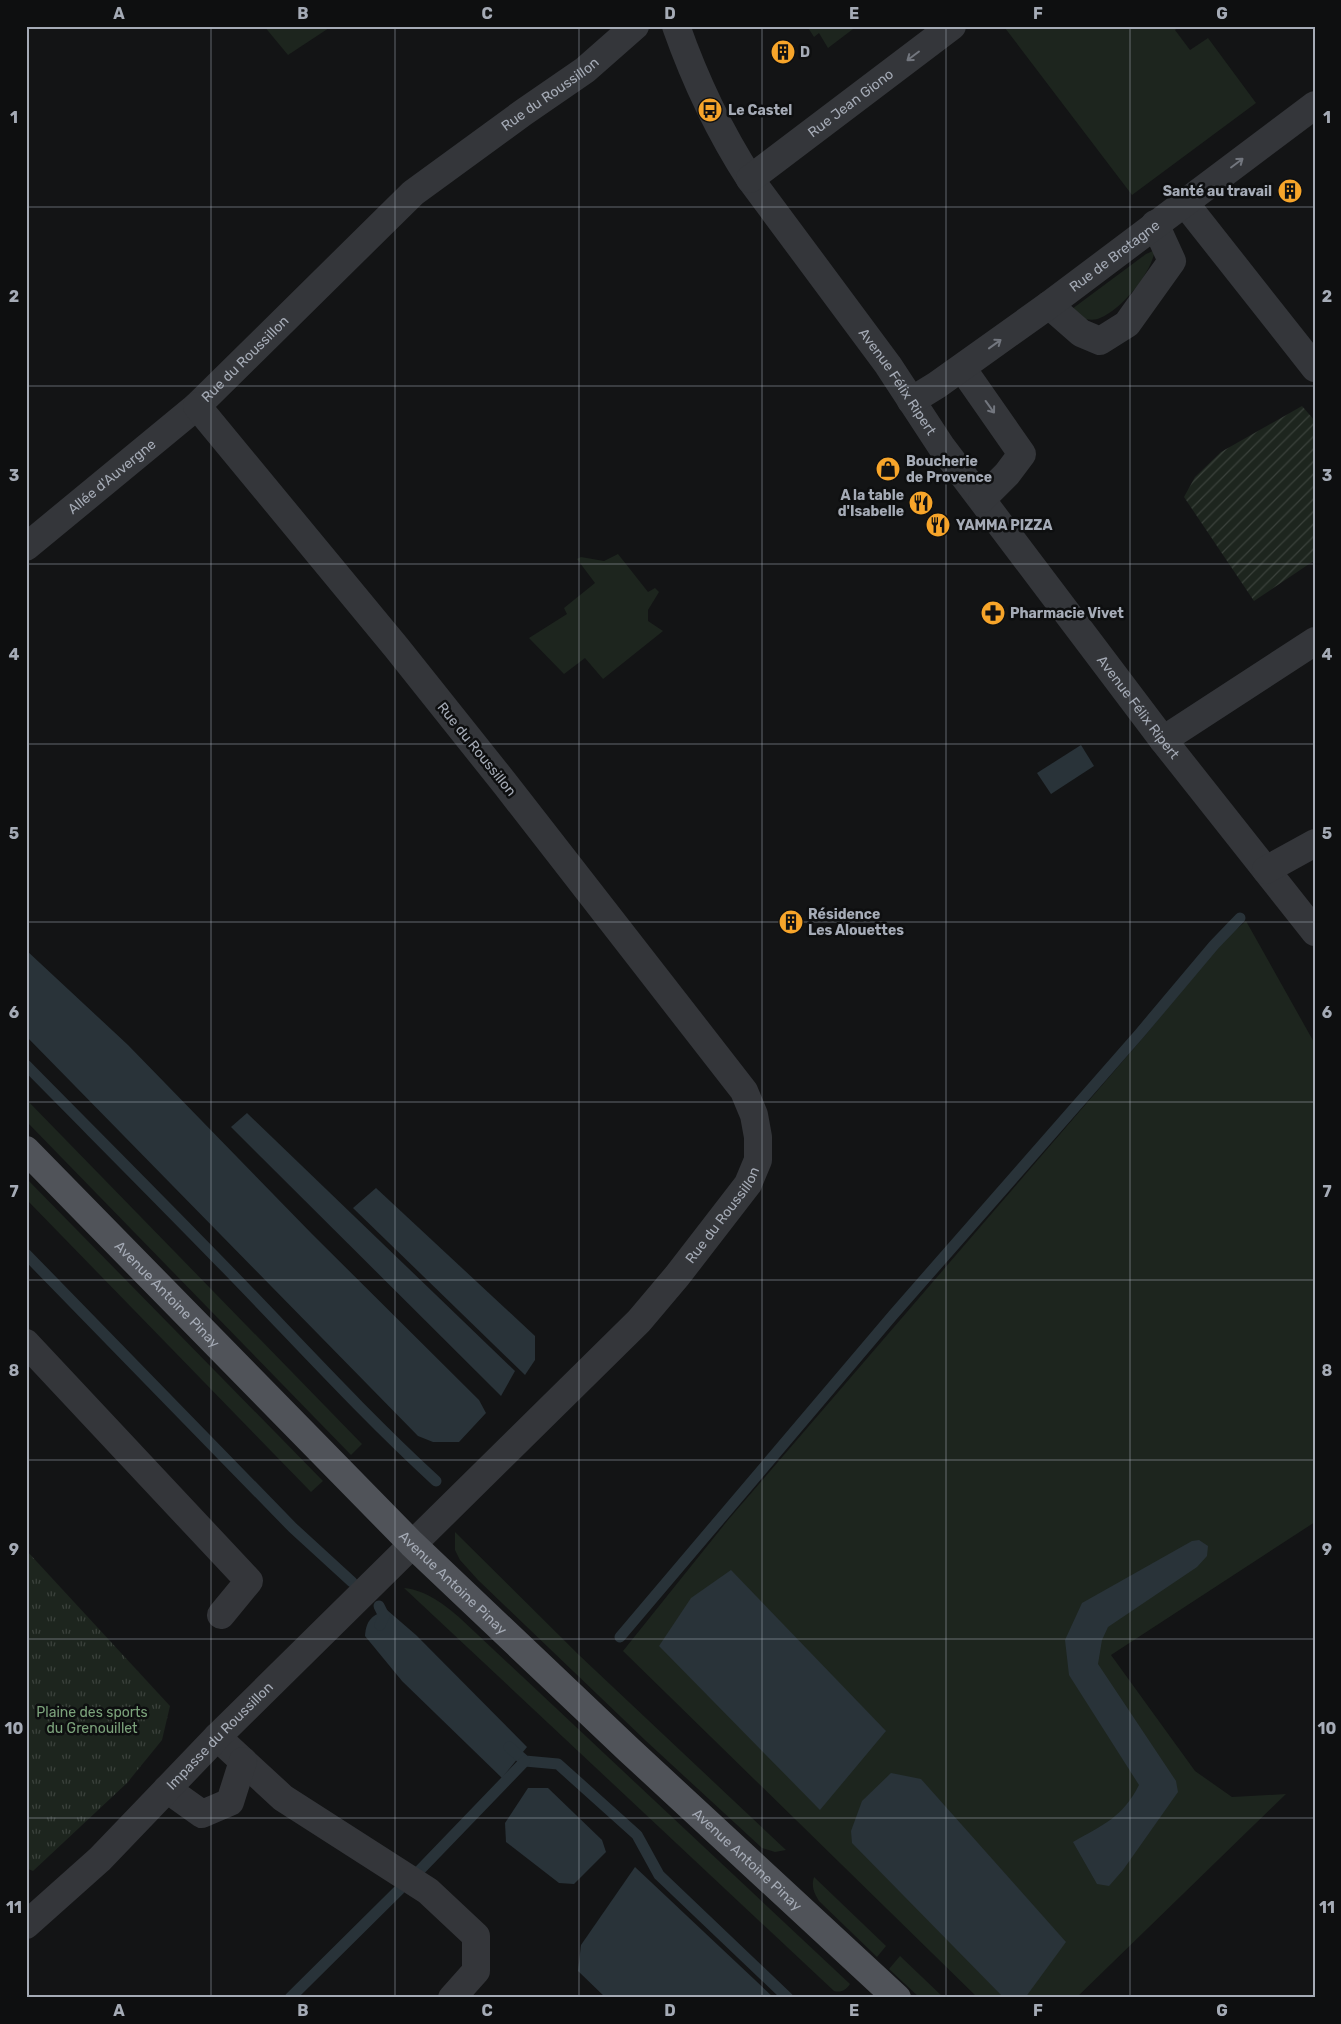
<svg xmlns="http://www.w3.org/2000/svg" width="1341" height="2024" viewBox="0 0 1341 2024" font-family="Rubik,sans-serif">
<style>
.grass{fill:#1d251e}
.park{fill:url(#park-tufts)}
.garden{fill:url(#garden-furrows)}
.water{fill:#293339}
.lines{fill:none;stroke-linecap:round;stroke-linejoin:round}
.stream{stroke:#293339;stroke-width:11}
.minor{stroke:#34363a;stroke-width:28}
.major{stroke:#505359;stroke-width:28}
.oneway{stroke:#72767e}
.grid{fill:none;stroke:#a5abb6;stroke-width:1;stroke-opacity:0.55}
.labels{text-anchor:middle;stroke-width:5;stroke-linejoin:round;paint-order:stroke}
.poi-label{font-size:14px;font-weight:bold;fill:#a5abb6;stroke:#0e0f10;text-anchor:start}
.street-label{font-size:14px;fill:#a5abb6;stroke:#0e0f10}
.park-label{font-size:14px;fill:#7ba27b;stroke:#0e0f10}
.neatline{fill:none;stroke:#a5abb6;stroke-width:2}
.grid-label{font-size:16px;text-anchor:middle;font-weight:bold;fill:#a5abb6}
</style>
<defs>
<pattern id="park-tufts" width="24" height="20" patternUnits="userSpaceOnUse" patternTransform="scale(1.25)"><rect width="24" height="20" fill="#1d251e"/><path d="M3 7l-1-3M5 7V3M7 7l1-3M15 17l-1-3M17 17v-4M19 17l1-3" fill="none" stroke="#3b423c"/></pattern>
<pattern id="garden-furrows" width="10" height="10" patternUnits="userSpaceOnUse" patternTransform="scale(1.25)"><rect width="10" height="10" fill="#1d251e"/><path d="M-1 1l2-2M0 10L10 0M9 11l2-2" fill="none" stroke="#3b423c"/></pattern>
</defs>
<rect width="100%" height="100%" fill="#131415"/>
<g class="grass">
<polygon points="264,26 332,26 288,55"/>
<polygon points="807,26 857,26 828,48 819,33 814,37"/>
<polygon points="1007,26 1179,26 1175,30 1190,50 1208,38 1256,103 1132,195 1005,28"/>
<path d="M1155,250C1151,274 1122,309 1100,318C1095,321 1086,319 1081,319L1072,309L1146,254Z"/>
<polygon points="618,554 648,592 655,588 659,592 648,610 648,621 663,631 603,679 585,658 564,674 529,638 567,614 564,608 595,583 577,559 581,557 604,561"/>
<polygon points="1246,921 1315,1044 1315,1522 1111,1655 1195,1771 1232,1797 1286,1794 1076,1998 978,1998 623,1651 728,1520 1147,1033 1223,941"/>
<polygon points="26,1099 362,1444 351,1455 26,1121"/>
<polygon points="26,1178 323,1481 311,1492 26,1199"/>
<polygon points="455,1532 579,1655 786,1850 775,1852 762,1848 646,1741 478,1580 460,1560 455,1550"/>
<path d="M404,1588C426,1590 445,1605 461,1619L850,1984C846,1990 841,1993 834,1991Z"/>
<path d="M814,1877L886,1946L877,1957L819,1901C814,1893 811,1886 814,1877Z"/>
<polygon points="900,1956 944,1998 920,1998 889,1969"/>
</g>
<polygon class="park" points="26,1550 170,1706 162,1740 127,1783 33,1871 26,1868"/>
<polygon class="garden" points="1302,406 1315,421 1315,560 1254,601 1184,497 1195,477 1221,452"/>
<g class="water">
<polygon points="1081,745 1094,766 1051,794 1037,773"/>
<polygon points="26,950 128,1045 312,1234 479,1400 486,1413 459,1442 433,1442 418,1436 26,1036"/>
<polygon points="247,1113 515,1371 501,1396 231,1127"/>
<polygon points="376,1188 535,1336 535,1360 525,1375 353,1208"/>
<path d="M1199,1540L1208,1546L1207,1556L1197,1567L1108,1627L1102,1640L1098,1664L1176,1781L1178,1792L1123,1870L1109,1886L1097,1884L1073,1842C1104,1824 1122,1818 1139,1785L1069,1675L1065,1640L1082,1603L1192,1541Z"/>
<polygon points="731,1570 886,1731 820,1810 659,1646 691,1598"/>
<path d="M387,1610L416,1635L527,1747L502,1778L402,1681L365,1636C366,1620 372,1615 387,1610Z"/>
<polygon points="891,1773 921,1779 1066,1942 1025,1998 1003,1997 852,1843 851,1831 862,1801"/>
<polygon points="528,1788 548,1788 602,1840 606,1852 574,1884 559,1883 506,1842 505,1823"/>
<polygon points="635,1867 774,1998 606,1998 578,1971 581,1945"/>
</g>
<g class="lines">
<g class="stream">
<path d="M26,1065C93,1133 160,1200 226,1268C296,1340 363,1414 436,1481"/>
<polyline points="26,1254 293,1528 352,1582"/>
<polyline points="379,1606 384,1616 380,1625"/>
<polyline points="620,1637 893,1315 1140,1033 1214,945 1240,918"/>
<polyline points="509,1747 525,1761 558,1764 637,1835 659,1875 788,1998"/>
<polyline points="419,1871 525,1761"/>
<polyline points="290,1998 400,1889"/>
</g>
<g class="minor">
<path id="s1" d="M676,26C695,80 719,131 750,179L888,365L941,446L1163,740L1315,932"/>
<path id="s2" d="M750,179L952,26"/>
<polyline points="1184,202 1315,368"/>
<polyline points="1049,305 1081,333 1100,341 1127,324 1172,261 1155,224"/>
<polyline points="962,368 1022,454 1007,474 982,499"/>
<path id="s3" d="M911,401L937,385L1049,305L1315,105"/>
<path id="s4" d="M26,547L197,406L413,193L524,112L585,70L635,26"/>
<polyline points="1163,740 1315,641"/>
<polyline points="1266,870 1315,843"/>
<polyline points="26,1343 249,1581 221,1615"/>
<polyline points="217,1737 283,1798 428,1891 476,1936 476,1971 452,1998"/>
<polyline points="167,1789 202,1814 230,1802 243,1761"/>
<path id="s5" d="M26,1925L100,1859L217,1737L639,1321L677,1276L748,1184L758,1160V1137L754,1115L744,1091L506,785L396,647L197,406"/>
</g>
<path class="major" id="s6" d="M26,1150L412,1544L628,1749L897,1998"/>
</g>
<defs><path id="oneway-shaft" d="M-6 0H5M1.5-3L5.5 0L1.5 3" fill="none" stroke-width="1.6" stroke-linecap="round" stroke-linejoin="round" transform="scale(1.25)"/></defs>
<g class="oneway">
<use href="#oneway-shaft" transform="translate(913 56) rotate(143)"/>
<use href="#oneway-shaft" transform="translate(1237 163) rotate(-37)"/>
<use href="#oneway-shaft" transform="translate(995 344) rotate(-36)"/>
<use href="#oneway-shaft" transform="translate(990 407) rotate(54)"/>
</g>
<path class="grid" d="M211,26V1998M395,26V1998M579,26V1998M762,26V1998M946,26V1998M1130,26V1998M26,207H1315M26,386H1315M26,564H1315M26,744H1315M26,922H1315M26,1102H1315M26,1280H1315M26,1460H1315M26,1639H1315M26,1818H1315"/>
<defs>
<symbol id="building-disc" viewBox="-11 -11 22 22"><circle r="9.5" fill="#f7a52a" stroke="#0e0f10"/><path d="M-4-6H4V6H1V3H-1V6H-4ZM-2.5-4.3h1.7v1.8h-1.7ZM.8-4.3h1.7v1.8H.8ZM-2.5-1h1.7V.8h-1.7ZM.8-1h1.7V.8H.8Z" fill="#111"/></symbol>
<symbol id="bus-disc" viewBox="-11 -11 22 22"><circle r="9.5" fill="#f7a52a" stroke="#0e0f10"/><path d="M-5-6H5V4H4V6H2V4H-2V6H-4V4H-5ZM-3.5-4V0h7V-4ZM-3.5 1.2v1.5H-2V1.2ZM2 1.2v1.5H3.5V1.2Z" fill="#111"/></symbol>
<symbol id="shop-disc" viewBox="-11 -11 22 22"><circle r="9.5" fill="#f7a52a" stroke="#0e0f10"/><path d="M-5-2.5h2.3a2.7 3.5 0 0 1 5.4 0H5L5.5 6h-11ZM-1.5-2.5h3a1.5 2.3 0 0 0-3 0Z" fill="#111"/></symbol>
<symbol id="restaurant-disc" viewBox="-11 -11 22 22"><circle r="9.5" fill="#f7a52a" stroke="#0e0f10"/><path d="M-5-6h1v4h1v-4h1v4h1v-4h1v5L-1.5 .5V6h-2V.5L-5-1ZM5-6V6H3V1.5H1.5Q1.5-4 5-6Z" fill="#111"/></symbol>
<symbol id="pharmacy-disc" viewBox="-11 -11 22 22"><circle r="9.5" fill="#f7a52a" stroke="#0e0f10"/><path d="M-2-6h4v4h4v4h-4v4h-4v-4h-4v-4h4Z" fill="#111"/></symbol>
</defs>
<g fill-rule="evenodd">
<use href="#building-disc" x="769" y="38" width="28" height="28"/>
<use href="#bus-disc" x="696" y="96" width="28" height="28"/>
<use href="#building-disc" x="1276" y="177" width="28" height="28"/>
<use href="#shop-disc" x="874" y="455" width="28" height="28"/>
<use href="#restaurant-disc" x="907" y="489" width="28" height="28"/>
<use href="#restaurant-disc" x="924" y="511" width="28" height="28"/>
<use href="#pharmacy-disc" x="979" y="599" width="28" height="28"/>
<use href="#building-disc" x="777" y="908" width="28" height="28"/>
</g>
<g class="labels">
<g class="poi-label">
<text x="800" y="57">D</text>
<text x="728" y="115">Le Castel</text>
<text x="1272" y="196" text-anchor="end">Santé au travail</text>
<text x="906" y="466">Boucherie<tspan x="906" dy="16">de Provence</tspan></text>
<text x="904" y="500" text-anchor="end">A la table<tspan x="904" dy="16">d'Isabelle</tspan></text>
<text x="956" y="530">YAMMA PIZZA</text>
<text x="1010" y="618">Pharmacie Vivet</text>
<text x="808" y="919">Résidence<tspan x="808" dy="16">Les Alouettes</tspan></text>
</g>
<g class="street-label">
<text dy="5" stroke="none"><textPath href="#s4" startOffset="694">Rue du Roussillon</textPath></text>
<text dy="5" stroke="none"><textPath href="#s2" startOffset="126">Rue Jean Giono</textPath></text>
<text dy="5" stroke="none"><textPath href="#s3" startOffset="250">Rue de Bretagne</textPath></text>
<text dy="5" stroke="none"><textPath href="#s4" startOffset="289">Rue du Roussillon</textPath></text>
<text dy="5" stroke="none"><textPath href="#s1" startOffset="421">Avenue Félix Ripert</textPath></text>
<text dy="5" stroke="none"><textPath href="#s4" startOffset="111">Allée d'Auvergne</textPath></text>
<text dy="5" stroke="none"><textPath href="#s1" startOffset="826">Avenue Félix Ripert</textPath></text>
<text transform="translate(477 749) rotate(51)" y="5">Rue du Roussillon</text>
<text dy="5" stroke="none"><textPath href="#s5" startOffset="996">Rue du Roussillon</textPath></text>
<text dy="5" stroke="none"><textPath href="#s6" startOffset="202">Avenue Antoine Pinay</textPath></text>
<text dy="5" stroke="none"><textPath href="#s6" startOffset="608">Avenue Antoine Pinay</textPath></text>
<text dy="5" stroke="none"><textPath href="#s5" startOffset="271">Impasse du Roussillon</textPath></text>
<text dy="5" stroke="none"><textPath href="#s6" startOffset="1012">Avenue Antoine Pinay</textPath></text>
</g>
<g class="park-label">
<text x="92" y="1717">Plaine des sports<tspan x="92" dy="16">du Grenouillet</tspan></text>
</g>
</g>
<rect width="1341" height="2024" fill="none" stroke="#0e0f10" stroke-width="55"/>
<rect x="28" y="28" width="1286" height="1968" class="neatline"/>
<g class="grid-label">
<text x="119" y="19">A</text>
<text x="303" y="19">B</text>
<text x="487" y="19">C</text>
<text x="670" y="19">D</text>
<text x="854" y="19">E</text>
<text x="1038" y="19">F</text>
<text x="1222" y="19">G</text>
<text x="14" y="123">1</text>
<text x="1327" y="123">1</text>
<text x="14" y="302">2</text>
<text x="1327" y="302">2</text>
<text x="14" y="481">3</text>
<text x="1327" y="481">3</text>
<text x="14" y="660">4</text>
<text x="1327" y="660">4</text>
<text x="14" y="839">5</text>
<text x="1327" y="839">5</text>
<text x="14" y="1018">6</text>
<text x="1327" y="1018">6</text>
<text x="14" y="1197">7</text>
<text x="1327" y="1197">7</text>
<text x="14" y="1376">8</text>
<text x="1327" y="1376">8</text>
<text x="14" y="1555">9</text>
<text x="1327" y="1555">9</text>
<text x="14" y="1734">10</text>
<text x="1327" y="1734">10</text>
<text x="14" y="1913">11</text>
<text x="1327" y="1913">11</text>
<text x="119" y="2016">A</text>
<text x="303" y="2016">B</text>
<text x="487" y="2016">C</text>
<text x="670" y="2016">D</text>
<text x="854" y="2016">E</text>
<text x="1038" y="2016">F</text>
<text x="1222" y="2016">G</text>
</g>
</svg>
